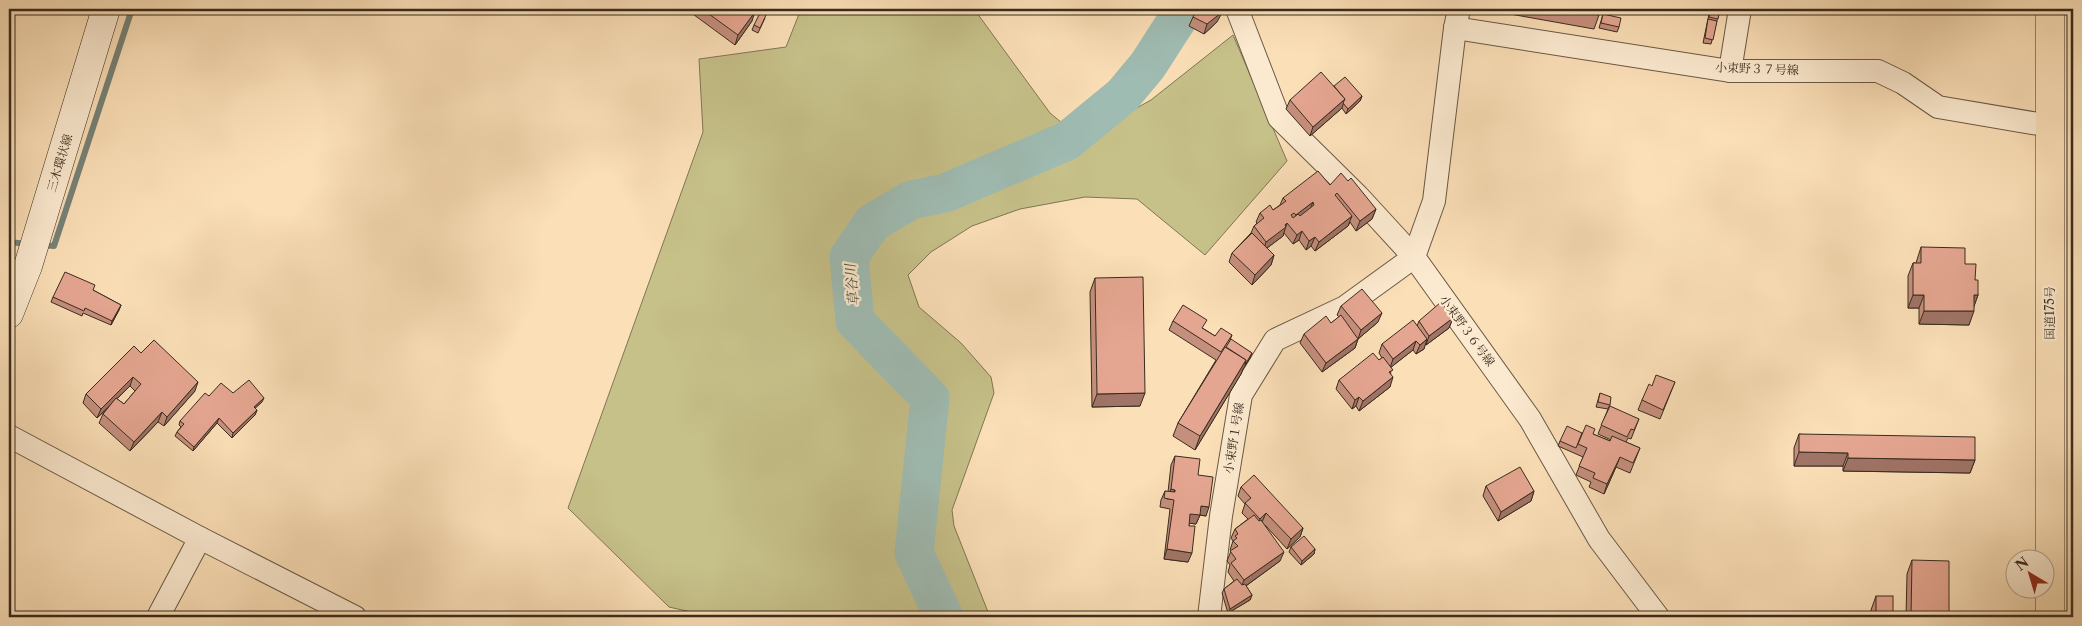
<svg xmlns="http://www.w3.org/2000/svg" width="2082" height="626" viewBox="0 0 2082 626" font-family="'Libre Caslon Text','Noto Serif JP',serif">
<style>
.green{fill:#c6c089;stroke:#807654}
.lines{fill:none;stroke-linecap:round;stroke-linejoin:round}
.stream{stroke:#768277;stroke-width:6}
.river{stroke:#9fbcb3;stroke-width:39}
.minor-casing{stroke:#6a5944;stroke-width:24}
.secondary-casing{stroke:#392c1e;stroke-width:29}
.trunk-casing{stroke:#392c1e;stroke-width:29}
.minor{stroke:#fcead0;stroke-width:22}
.secondary{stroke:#fcead0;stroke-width:28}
.trunk{stroke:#fbdfb7;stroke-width:28}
.wall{fill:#c58f7d;stroke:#392c1e;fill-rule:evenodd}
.shaded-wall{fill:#a07466;stroke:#392c1e}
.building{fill:#e5a691;stroke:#392c1e;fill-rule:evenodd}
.labels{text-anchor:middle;stroke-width:4.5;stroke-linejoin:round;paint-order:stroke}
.street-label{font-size:12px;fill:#392c1e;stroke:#fcead0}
.water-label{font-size:14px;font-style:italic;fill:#525043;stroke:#fcead0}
</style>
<rect width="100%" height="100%" fill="#fbdfb7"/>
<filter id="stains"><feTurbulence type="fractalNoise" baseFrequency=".004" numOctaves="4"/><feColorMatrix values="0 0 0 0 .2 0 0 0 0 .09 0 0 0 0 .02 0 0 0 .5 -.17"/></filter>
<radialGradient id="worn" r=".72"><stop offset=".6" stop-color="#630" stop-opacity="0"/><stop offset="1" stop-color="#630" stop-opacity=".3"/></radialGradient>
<polygon class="green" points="801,9 974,9 1050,113 1081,139 1151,100 1233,35 1287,161 1205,255 1137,199 1085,197 1020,209 972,226 931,252 908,275 919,307 961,343 991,377 994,393 952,510 954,526 990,617 713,617 669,607 568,508 703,132 699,59 786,47"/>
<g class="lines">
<g class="stream">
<polyline points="9,242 27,244"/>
<polyline points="42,245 54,246 132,9"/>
</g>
<polyline class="river" points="944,617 914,553 930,398 855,321 849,257 872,223 911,200 945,193 1067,141 1123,95 1148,65 1184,9"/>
<defs>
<g id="minor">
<polyline points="1459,9 1455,28 1434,201 1414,257 1530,419 1599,539 1658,617"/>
<polyline points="1455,28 1730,71 1878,71 1903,83 1938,107 2050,126"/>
<polyline points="1730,71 1740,9"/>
<polyline points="9,436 200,538 355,617"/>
<polyline points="158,617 200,538"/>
<polyline points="1209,617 1221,516 1241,395 1275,340 1345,307 1414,257 1358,196 1279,118 1237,9"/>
</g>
<polyline id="secondary" points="9,314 28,266 106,9"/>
<polyline id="trunk" points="2050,9 2050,617"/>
</defs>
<use href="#minor" class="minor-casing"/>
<use href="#secondary" class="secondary-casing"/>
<use href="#trunk" class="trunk-casing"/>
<use href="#minor" class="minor"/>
<use href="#secondary" class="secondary"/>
<use href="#trunk" class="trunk"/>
</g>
<g class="wall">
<polygon points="686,9 751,9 752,21 735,45"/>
<polygon points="1482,9 1600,9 1599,15 1594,29"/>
<polygon points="1710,9 1720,9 1711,44 1703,43"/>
<polygon points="1603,14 1619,27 1617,32 1599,28"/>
<polygon points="1193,17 1217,22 1204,34 1189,26"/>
<polygon points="765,18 758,33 752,30 754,25"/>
<polygon points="1334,86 1362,96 1360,101 1346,114 1342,108 1310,136 1286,109 1290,100"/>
<polygon points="1348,181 1376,209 1372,219 1356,231 1350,222 1348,226 1315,251 1311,246 1306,250 1299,240 1293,244 1284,233 1283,236 1267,248 1274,255 1271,265 1252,285 1229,262 1232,253 1251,233 1254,226 1257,223 1256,222 1260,213 1273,210 1280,205 1283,198 1330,185"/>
<polygon points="1921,247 1965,264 1975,280 1978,295 1974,306 1969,325 1919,324 1919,308 1908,308 1908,276 1913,263 1916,263"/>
<polygon points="1095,278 1140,406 1092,407 1090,292"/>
<polygon points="93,290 121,305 119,310 111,325 83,313 82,316 51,302 53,297"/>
<polygon points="1341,306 1378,322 1358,339 1355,348 1322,372 1300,343 1304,334 1331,323 1339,317 1337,315"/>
<polygon points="1453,318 1449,328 1426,345 1425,344 1424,349 1416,354 1413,350 1391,367 1390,387 1359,411 1356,406 1352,409 1336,389 1339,380 1379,360 1382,358 1379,353 1382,344 1417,326 1419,321"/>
<polygon points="1173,321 1204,329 1215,336 1232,335 1230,340 1252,353 1250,358 1243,369 1241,374 1195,450 1173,436 1178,423 1216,360 1169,330"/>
<path d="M141,353L195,391L164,426L158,422L130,451L99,423L103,414L108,408L97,418L83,403L86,394ZM130,386L135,391L124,404L117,399Z"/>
<polygon points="1675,382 1660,419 1638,410 1642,400 1652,386"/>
<polygon points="233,393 262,402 255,408 257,410 255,415 232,438 217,423 193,451 175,436 177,432 181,427 179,425 180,421"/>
<polygon points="1600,393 1610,405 1608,408 1639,419 1631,439 1628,438 1626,442 1640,448 1630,473 1616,467 1604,494 1589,487 1591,482 1576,475 1583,457 1558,446 1560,441 1582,433 1593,434 1610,441 1611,440 1598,434 1608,409 1596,407"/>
<polygon points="1799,434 1975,460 1970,473 1843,471 1843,466 1794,466 1794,448"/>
<polygon points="1175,456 1198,475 1206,516 1200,515 1196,524 1189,523 1188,562 1164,559 1170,509 1160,507 1161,500 1165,491 1168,492 1171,465"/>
<polygon points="1486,486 1534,491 1531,501 1498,521 1483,496"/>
<polygon points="1241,487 1303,528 1300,537 1287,549 1265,525 1280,561 1246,586 1252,595 1250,600 1228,613 1222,593 1224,589 1234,581 1228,572 1230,565 1227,561 1231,551 1230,550 1233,541 1231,538 1235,529 1248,519 1242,513 1245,504 1238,496"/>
<polygon points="1291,547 1315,549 1314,554 1301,565 1289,552"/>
<polygon points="1912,560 1949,617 1906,617 1907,574"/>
<polygon points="1876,596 1893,617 1871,617 1871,610"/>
</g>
<g class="shaded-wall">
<polygon points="1223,9 1224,9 1217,22 1204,34 1207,24"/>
<polygon points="755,12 752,21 735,45 738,35"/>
<polygon points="1362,96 1360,101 1346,114 1348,109"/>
<polygon points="1345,99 1342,108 1310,136 1313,127"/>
<polygon points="1313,202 1309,212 1292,224 1296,215"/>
<polygon points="1376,209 1372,219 1356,231 1360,221"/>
<polygon points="1352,216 1348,226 1315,251 1319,242"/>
<polygon points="1287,223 1283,236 1263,251 1266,242"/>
<polygon points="1302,231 1299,240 1293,244 1297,235"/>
<polygon points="1315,237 1311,246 1306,250 1309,241"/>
<polygon points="1274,255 1271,265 1252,285 1255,275"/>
<polygon points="1913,295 1924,295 1919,308 1908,308"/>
<polygon points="1974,295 1978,295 1973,309"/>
<polygon points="121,305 119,310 111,325 112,321"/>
<polygon points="1924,311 1974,311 1969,325 1919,324"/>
<polygon points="1382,313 1378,322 1358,339 1355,348 1322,372 1326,363 1358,339 1361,330"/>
<polygon points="1453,318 1449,328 1426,345 1429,336"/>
<polygon points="1427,339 1424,349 1416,354 1420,345"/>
<polygon points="1416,341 1413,350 1390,368 1393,359"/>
<polygon points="1252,353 1250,358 1243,369 1241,374 1195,450 1200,436 1246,360"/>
<polygon points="133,377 130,386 97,418 101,409"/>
<polygon points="1393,377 1390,387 1359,411 1363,401"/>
<polygon points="198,382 195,391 164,426 167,417"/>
<polygon points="1145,393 1140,406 1092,407 1097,394"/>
<polygon points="1359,397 1356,406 1352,409 1355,400"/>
<polygon points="264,398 262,402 252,411 254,407"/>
<polygon points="257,410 255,415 232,438 233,433"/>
<polygon points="162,412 158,422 130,451 134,442"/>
<polygon points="219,418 217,423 193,451 194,447"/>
<polygon points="1799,452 1848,453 1843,466 1794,466"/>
<polygon points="1620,457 1616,467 1604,494 1607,484"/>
<polygon points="1848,458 1975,460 1970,473 1843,471"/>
<polygon points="1171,489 1175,490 1172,499 1167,499"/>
<polygon points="1534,491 1531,501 1498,521 1501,512"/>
<polygon points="1201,506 1209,507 1206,516 1200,515 1196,524 1187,523 1190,514"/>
<polygon points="1266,513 1262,522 1256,528 1260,519"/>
<polygon points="1303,528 1300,537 1287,549 1291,539"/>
<polygon points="1167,549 1192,553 1188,562 1164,559"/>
<polygon points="1315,549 1314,554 1301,565 1302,561"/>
<polygon points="1284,552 1280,561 1240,590 1244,580"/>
<polygon points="1252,595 1250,600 1228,613 1230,609"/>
</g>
<g class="building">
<polygon points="702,9 751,9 755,12 738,35"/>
<polygon points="1197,9 1223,9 1221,13 1207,24 1193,17"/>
<polygon points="1563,9 1600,9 1599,15"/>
<polygon points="1711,9 1720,9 1718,19 1709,17"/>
<polygon points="761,11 767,13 760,28 754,25"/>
<polygon points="1603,14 1621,18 1619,27 1601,23"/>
<polygon points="1708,19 1717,21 1713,40 1705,38"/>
<polygon points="1321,72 1345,99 1313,127 1290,100"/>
<polygon points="1345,77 1362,96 1348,109 1343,103 1345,99 1334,86"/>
<path d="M1318,171L1330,185L1341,173L1348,181L1351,178L1376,209L1360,221L1337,193L1335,195L1352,216L1319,242L1315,237L1309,241L1302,231L1297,235L1287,223L1285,225L1286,227L1266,242L1254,226L1264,218L1260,213L1270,205L1273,210L1282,204L1286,201L1283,198ZM1313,202L1314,205L1300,216L1298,214L1293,218L1291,215L1294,213L1296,215Z"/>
<polygon points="1252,233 1274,255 1255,275 1232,253"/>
<polygon points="1921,247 1965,248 1965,264 1976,264 1975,280 1978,280 1978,295 1974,295 1974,311 1924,311 1924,295 1913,295 1913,263 1921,263"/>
<polygon points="65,272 95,285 93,290 121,305 112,321 85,308 84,311 53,297"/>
<polygon points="1143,277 1145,393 1097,394 1095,278"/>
<polygon points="1362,289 1382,313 1361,330 1341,306"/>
<polygon points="1441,302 1453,318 1429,336 1419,321"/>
<polygon points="1183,305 1207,320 1202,328 1215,336 1221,328 1232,335 1221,352 1173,321"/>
<polygon points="1341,315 1358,339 1326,363 1304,334 1326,316 1331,323"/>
<polygon points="1413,320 1427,339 1420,345 1416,341 1393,359 1382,344"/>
<polygon points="1231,339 1252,353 1245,365 1246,360 1226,347"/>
<polygon points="154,340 198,382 167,417 162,412 134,442 103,414 116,398 124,404 141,384 133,377 101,409 86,394 134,346 141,353"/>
<polygon points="1225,347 1246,360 1200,436 1178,423"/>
<polygon points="1373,353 1379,360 1383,357 1393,370 1389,372 1393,377 1363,401 1359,397 1355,400 1339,380"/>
<polygon points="1656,375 1675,382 1663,410 1642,400 1649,384 1652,386"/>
<polygon points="249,380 264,398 254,407 257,410 233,433 219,418 194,447 177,432 184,424 180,421 205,393 209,396 221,383 233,393"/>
<polygon points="1600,393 1611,397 1610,405 1598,402"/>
<polygon points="1610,406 1639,419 1634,430 1631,429 1627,437 1601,425"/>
<polygon points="1586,425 1595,429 1593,434 1610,441 1612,436 1640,448 1633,463 1620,457 1607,484 1593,478 1595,473 1579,466 1587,448 1578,444"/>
<polygon points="1567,426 1582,433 1576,448 1560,441"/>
<polygon points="1799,434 1975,437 1975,460 1848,458 1848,453 1799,452"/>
<polygon points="1175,456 1200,459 1198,475 1213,477 1209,507 1201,506 1200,515 1190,514 1189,526 1195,526 1192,553 1167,549 1174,500 1164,498 1165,491 1175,492 1175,490 1171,489"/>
<polygon points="1520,467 1534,491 1501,512 1486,486"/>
<polygon points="1254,475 1303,528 1291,539 1266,513 1260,519 1245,503 1251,498 1241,487"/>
<polygon points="1254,515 1259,521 1261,520 1284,552 1244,580 1231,563 1236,559 1230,551 1238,546 1233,541 1237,538 1235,536 1238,534 1235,529"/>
<polygon points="1304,536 1315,549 1302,561 1291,547"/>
<polygon points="1912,560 1949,561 1949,617 1911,617"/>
<polygon points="1237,579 1242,585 1245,584 1252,595 1230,609 1224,589"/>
<rect x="1876" y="596" width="17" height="21"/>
</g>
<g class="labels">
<g class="street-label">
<text transform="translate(1757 69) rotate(2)" y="4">小束野３７号線</text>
<text transform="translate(60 163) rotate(-73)" y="4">三木環状線</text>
<text transform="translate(2050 313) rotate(-90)" y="4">国道175号</text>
<text transform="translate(1467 331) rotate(54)" y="4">小束野３６号線</text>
<text transform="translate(1234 438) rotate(-81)" y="4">小束野１号線</text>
</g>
<g class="water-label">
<text transform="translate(852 285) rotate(-95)" y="5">草谷川</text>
</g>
</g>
<rect width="2082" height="626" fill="none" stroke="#fbdfb7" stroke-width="30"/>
<rect x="10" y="10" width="2062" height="606" fill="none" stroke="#392c1e" stroke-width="2.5"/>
<rect x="15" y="15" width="2052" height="596" fill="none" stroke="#392c1e"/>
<g transform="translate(2030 574) rotate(322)"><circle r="24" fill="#fcead0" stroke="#ae9e89"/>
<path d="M0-4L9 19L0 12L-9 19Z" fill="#8f2418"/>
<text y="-8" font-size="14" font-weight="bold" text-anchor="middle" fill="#392c1e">N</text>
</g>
<rect width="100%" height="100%" filter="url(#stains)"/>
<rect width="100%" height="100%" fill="url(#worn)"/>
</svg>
